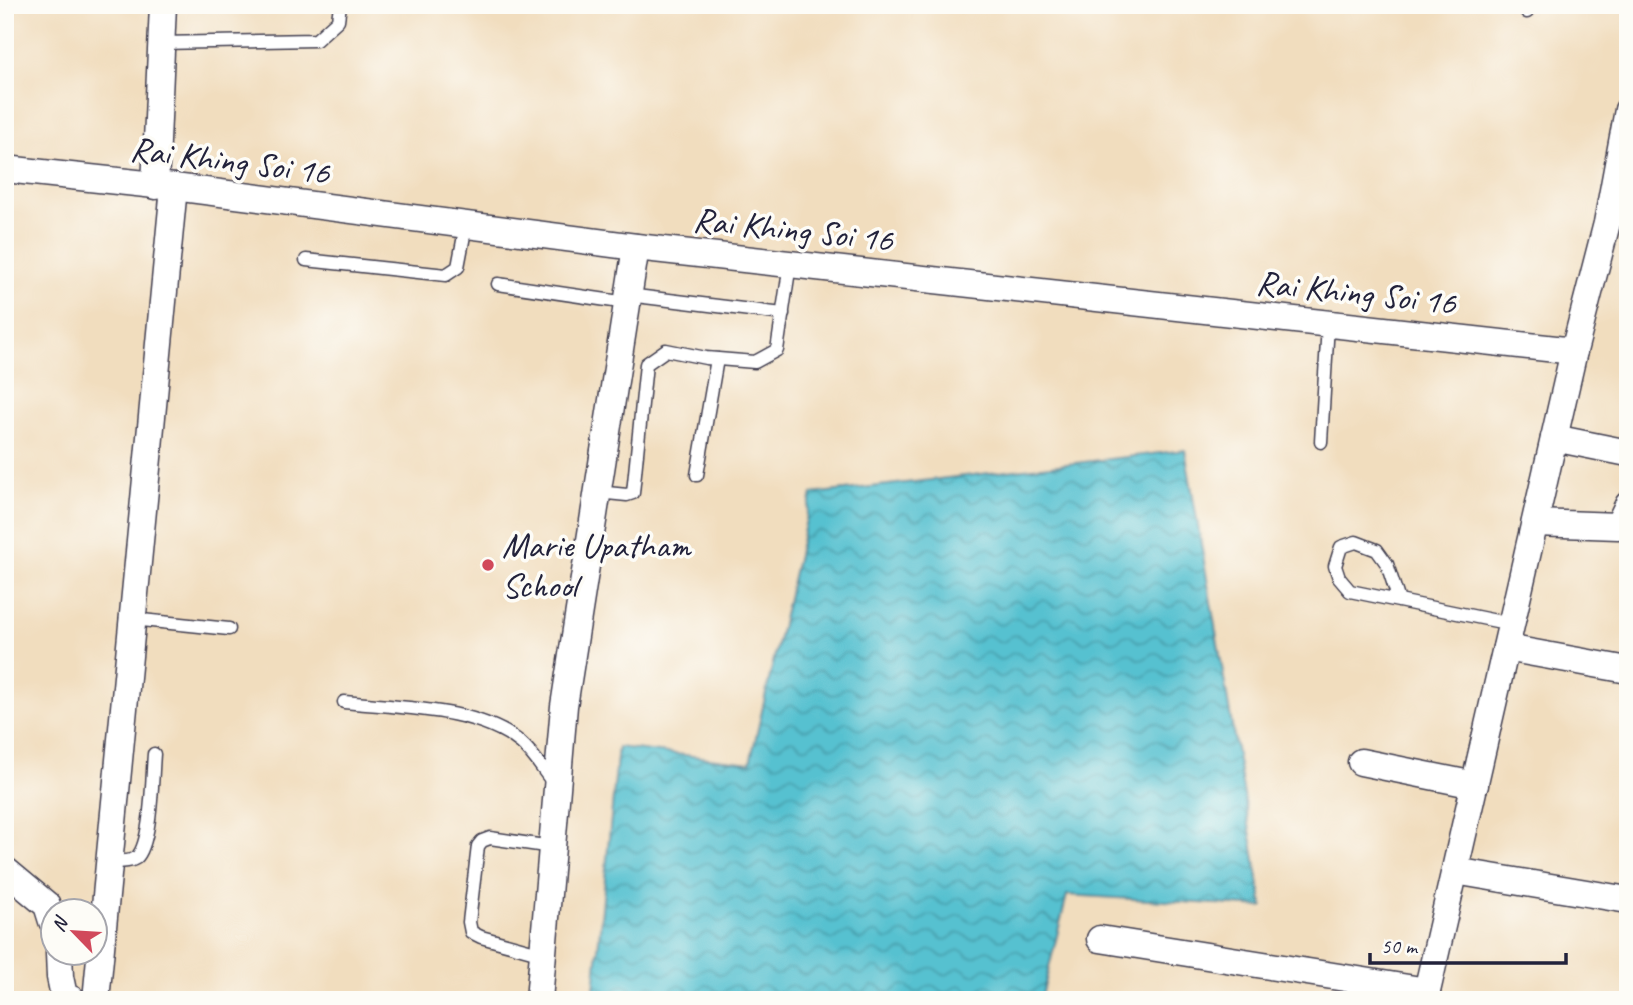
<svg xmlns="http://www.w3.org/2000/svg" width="1633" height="1005" viewBox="0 0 1633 1005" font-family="Caveat,sans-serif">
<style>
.water{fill:url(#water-waves);stroke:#3c7286;stroke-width:2}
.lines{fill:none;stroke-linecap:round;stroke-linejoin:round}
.service-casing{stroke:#413e4f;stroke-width:15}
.minor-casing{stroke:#413e4f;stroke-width:29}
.service{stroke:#fff;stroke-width:12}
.minor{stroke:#fff;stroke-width:26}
.poi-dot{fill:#d1495b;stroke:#fdfcf7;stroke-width:2.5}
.labels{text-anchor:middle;stroke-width:7;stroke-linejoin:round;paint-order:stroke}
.street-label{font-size:35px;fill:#22223b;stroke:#fdfcf7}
.poi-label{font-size:35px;fill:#22223b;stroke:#fdfcf7;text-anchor:start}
</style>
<defs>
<pattern id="water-waves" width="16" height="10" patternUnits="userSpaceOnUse" patternTransform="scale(1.75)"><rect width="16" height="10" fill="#56c1d0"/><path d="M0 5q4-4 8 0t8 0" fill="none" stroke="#479caa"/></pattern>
</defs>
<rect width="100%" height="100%" fill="#fdfcf7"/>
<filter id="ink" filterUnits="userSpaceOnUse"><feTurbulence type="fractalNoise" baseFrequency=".0143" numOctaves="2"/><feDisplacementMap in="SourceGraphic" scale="14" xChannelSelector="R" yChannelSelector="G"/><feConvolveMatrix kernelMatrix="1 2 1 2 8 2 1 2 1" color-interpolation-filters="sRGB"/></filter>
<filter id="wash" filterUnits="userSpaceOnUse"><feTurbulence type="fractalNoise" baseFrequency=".00686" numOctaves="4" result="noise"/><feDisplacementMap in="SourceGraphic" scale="28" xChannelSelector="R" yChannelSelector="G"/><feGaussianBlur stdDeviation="1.57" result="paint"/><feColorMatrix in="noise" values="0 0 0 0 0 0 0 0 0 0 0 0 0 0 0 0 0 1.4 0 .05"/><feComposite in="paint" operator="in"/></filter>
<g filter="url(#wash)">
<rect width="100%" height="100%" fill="#f1ddbe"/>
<polygon class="water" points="1185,450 1263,907 1067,895 1041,1000 593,1000 618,747 750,763 812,494"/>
</g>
<g filter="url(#ink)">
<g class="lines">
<defs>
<g id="service">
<polyline points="1527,12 1529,5"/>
<polyline points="161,43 316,40 338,20 340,5"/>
<polyline points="306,260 446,275 458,267 466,225"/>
<polyline points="498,284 627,303"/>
<polyline points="628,295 783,314"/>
<polyline points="1321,442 1328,324"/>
<polyline points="697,475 717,359"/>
<polyline points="597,492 627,495 633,493 646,364 666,350 706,358 755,362 777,350 790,264"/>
<polyline points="1399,601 1387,564 1377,550 1356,542 1341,547 1335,566 1339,578 1350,591 1511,624"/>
<polyline points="132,619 229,629"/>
<path d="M344,702C398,708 478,707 521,743C534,754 544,772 555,785"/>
<path d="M109,862C117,861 129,863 136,858C152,844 152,776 154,754"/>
<polyline points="543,954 481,937 471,932 469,922 478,846 482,841 490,838 552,847"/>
</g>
<g id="minor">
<polyline points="5,169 174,187 636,247 1574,351"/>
<polyline points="155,186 163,5"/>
<polyline points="1554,438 1628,453"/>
<polyline points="1535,523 1618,526 1628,505"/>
<polyline points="1506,648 1628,670"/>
<polyline points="1361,762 1475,785"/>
<polyline points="5,870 47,905 52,921"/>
<polyline points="1455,871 1628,900"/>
<polyline points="1100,939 1427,991"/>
<polyline points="59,953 60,977 64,996 73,1000"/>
<polyline points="96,1000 174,187"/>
<polyline points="539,1000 564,706 636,247"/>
<polyline points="1425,1000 1574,351 1607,223 1628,110"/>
</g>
</defs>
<use href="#service" class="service-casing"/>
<use href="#minor" class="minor-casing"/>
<use href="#service" class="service"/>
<use href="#minor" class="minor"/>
</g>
</g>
<circle class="poi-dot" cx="488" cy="565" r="7"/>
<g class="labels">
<g class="street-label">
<text transform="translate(230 160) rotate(7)" y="12">Rai Khing Soi 16</text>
<text transform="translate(793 229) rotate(6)" y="12">Rai Khing Soi 16</text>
<text transform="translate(1356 292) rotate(6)" y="12">Rai Khing Soi 16</text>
</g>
<g class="poi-label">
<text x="502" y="557">Marie Upatham<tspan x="502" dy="40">School</tspan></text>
</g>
</g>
<rect width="1633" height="1005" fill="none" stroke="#fdfcf7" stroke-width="28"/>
<g transform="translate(74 932) rotate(295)"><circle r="33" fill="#fdfcf7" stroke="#a5a5ac" stroke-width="2"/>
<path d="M0-5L12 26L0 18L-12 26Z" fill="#d1495b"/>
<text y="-10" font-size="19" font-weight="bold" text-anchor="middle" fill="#22223b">N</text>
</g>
<path d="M1370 953v10h196v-10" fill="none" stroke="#22223b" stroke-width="3.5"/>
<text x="1381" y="953" font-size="21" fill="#22223b" stroke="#fdfcf7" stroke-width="5" paint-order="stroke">50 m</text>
</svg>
